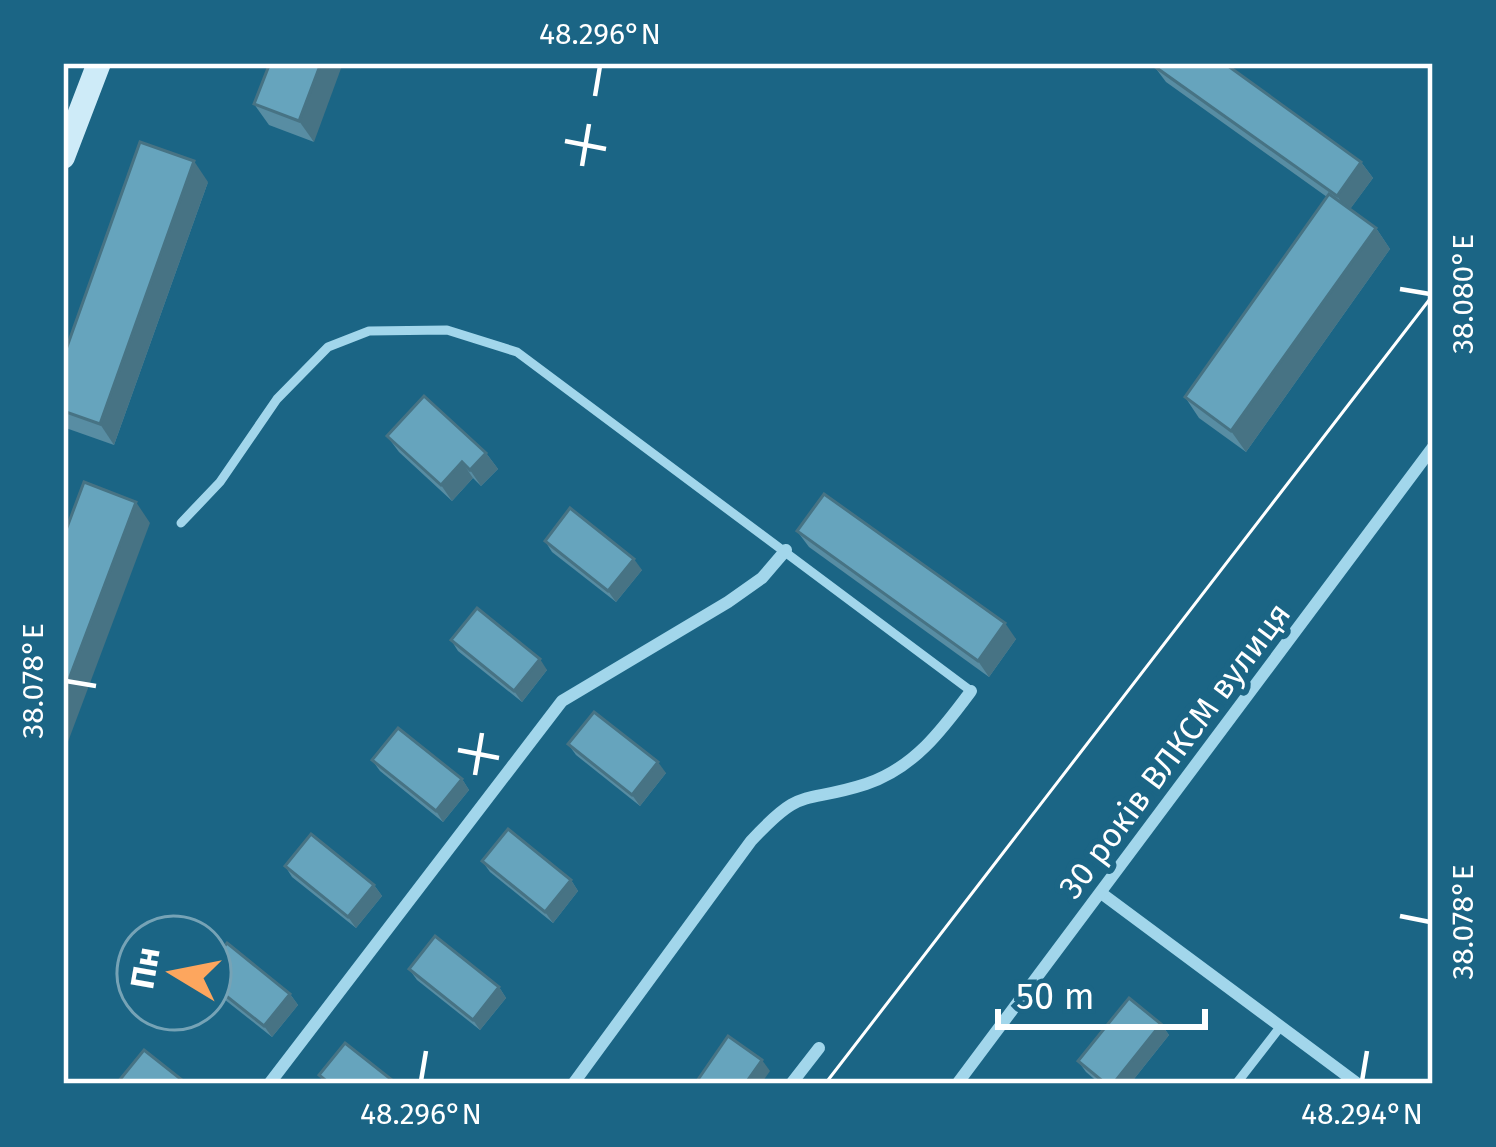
<svg xmlns="http://www.w3.org/2000/svg" width="1496" height="1147" viewBox="0 0 1496 1147" font-family="'Fira Sans',sans-serif">
<style>
.lines{fill:none;stroke-linecap:round;stroke-linejoin:round}
.lane{stroke:#a2d6eb;stroke-width:9}
.street{stroke:#a2d6eb;stroke-width:12}
.secondary{stroke:#ceebf8;stroke-width:24}
.tram{stroke:#fff;stroke-width:3}
.wall{fill:#588da3}
.shaded-wall{fill:#477384}
.building{fill:#66a4bd;stroke:#477384;stroke-width:3}
.ticks{fill:none;stroke:#fff;stroke-width:4.5}
.labels{text-anchor:middle;stroke-width:12;stroke-linejoin:round;paint-order:stroke}
.street-label{font-size:33px;fill:#fff;stroke:#1b6585}
.neatline{fill:none;stroke:#fff;stroke-width:4.5}
.ticks-label{font-size:30px;text-anchor:middle;fill:#fff}
</style>
<rect width="100%" height="100%" fill="#1b6585"/>
<g class="lines">
<g class="lane">
<polyline points="181,523 220,482 277,399 328,347 369,331 447,330 517,352 971,691"/>
<polyline points="1236,1084 1281,1026"/>
</g>
<g class="street">
<polyline points="1101,893 1358,1084"/>
<polyline points="269,1084 562,701 728,602 762,578 786,550"/>
<path d="M573,1084L751,841C804,784 801,805 866,784C914,768 942,730 971,691"/>
<polyline points="791,1084 819,1048"/>
<polyline points="957,1084 1433,447"/>
</g>
<polyline class="secondary" points="63,157 99,63"/>
<polyline class="tram" points="825,1084 1433,295"/>
</g>
<g class="wall">
<polygon points="270,63 314,142 269,125 254,104"/>
<polygon points="1154,66 1361,162 1373,178 1350,209 1376,228 1390,249 1246,452 1199,418 1185,397 1327,197 1166,82"/>
<polygon points="208,182 114,445 63,427 63,358"/>
<polygon points="387,436 486,453 498,469 481,486 473,478 452,501 399,452"/>
<polygon points="797,531 1016,639 989,677 809,547"/>
<polygon points="545,541 642,570 616,602 552,552"/>
<polygon points="451,640 547,670 522,702 458,651"/>
<polygon points="568,744 666,773 640,806 576,755"/>
<polygon points="372,760 462,779 469,790 443,822 380,771"/>
<polygon points="482,861 571,880 578,891 553,923 490,872"/>
<polygon points="285,866 374,885 382,896 356,928 292,877"/>
<polygon points="210,964 290,994 298,1005 272,1037 210,988"/>
<polygon points="409,969 499,987 506,998 480,1030 417,980"/>
<polygon points="1161,1024 1169,1035 1130,1084 1100,1084 1086,1072 1078,1061"/>
</g>
<g class="shaded-wall">
<polygon points="321,63 343,63 314,142 299,121"/>
<polygon points="194,161 208,182 114,445 100,424"/>
<polygon points="1361,162 1373,178 1348,212 1337,196"/>
<polygon points="1376,228 1390,249 1246,452 1231,431"/>
<polygon points="486,453 498,469 481,486 470,470"/>
<polygon points="462,462 473,478 452,501 441,485"/>
<polygon points="136,502 150,523 63,755 63,695"/>
<polygon points="634,559 642,570 616,602 608,591"/>
<polygon points="1005,623 1016,639 989,677 978,661"/>
<polygon points="540,659 547,670 522,702 514,691"/>
<polygon points="658,762 666,773 640,806 632,795"/>
<polygon points="462,779 469,790 443,822 436,811"/>
<polygon points="571,880 578,891 553,923 545,912"/>
<polygon points="374,885 382,896 356,928 348,917"/>
<polygon points="499,987 506,998 480,1030 473,1020"/>
<polygon points="290,994 298,1005 272,1037 264,1026"/>
<polygon points="1161,1024 1169,1035 1130,1084 1113,1084"/>
<polygon points="762,1060 770,1071 761,1084 745,1084"/>
</g>
<g class="building">
<polygon points="270,63 321,63 299,121 254,104"/>
<polygon points="1156,63 1224,63 1361,162 1337,196 1154,66"/>
<polygon points="140,142 194,161 100,424 63,411 63,358"/>
<polygon points="1329,194 1376,228 1231,431 1185,397"/>
<polygon points="424,396 486,453 470,470 462,462 441,485 387,436"/>
<polygon points="84,482 136,502 63,695 63,538"/>
<polygon points="824,494 1005,623 978,661 797,531"/>
<polygon points="570,508 634,559 608,591 545,541"/>
<polygon points="477,608 540,659 514,691 451,640"/>
<polygon points="594,712 658,762 632,795 568,744"/>
<polygon points="398,728 462,779 436,811 372,760"/>
<polygon points="508,829 571,880 545,912 482,861"/>
<polygon points="311,834 374,885 348,917 285,866"/>
<polygon points="435,936 499,987 473,1020 409,969"/>
<polygon points="227,943 290,994 264,1026 210,983 210,964"/>
<polygon points="1129,998 1161,1024 1113,1084 1106,1084 1078,1061"/>
<polygon points="728,1036 762,1060 745,1084 695,1084"/>
<polygon points="345,1043 397,1084 330,1084 319,1075"/>
<polygon points="144,1050 187,1084 121,1084 118,1082"/>
</g>
<path class="ticks" d="M595,96L600,66M565,141L606,149M582,166L589,124M1400,289L1430,294M66,681L96,686M458,750L499,758M475,775L482,733M1400,916L1430,922M421,1081L426,1051M1362,1081L1367,1051"/>
<g class="labels">
<g class="street-label">
<text transform="translate(1174 750) rotate(-53)" y="12">30 років ВЛКСМ вулиця</text>
</g>
</g>
<rect width="1496" height="1147" fill="none" stroke="#1b6585" stroke-width="132"/>
<g transform="translate(174 973) rotate(280)"><circle r="57" fill="#1b6585" stroke="#76a3b6" stroke-width="3"/>
<path d="M0-9L21 45L0 30L-21 45Z" fill="#fda65e"/>
<text y="-18" font-size="33" font-weight="bold" text-anchor="middle" fill="#ffffff">Пн</text>
</g>
<path d="M998 1009v18h207v-18" fill="none" stroke="#ffffff" stroke-width="6"/>
<text x="1016" y="1009" font-size="36" fill="#ffffff" stroke="#1b6585" stroke-width="9" paint-order="stroke">50 m</text>
<rect x="66" y="66" width="1364" height="1015" class="neatline"/>
<g class="ticks-label">
<text x="600" y="44">48.296°N</text>
<text transform="translate(1463 294) rotate(-90)" y="10">38.080°E</text>
<text transform="translate(33 681) rotate(-90)" y="10">38.078°E</text>
<text transform="translate(1463 922) rotate(-90)" y="10">38.078°E</text>
<text x="421" y="1124">48.296°N</text>
<text x="1362" y="1124">48.294°N</text>
</g>
</svg>
